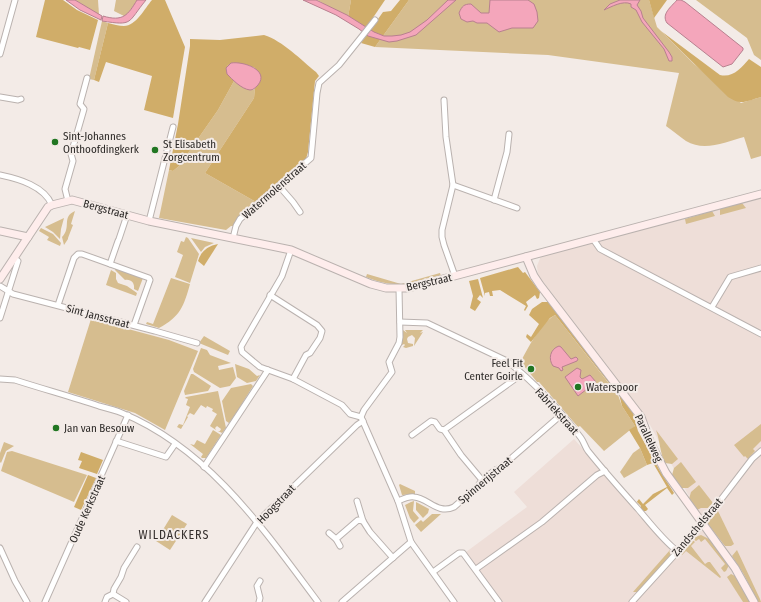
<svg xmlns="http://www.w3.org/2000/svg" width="761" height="602" viewBox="0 0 761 602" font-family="'Fira Sans Condensed',sans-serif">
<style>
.built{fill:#eeded8}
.green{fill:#d6bd8f}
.forest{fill:#d0ad69}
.water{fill:#f4a6bb;stroke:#b8808f}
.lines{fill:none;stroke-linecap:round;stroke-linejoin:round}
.street-casing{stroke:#bab2af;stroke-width:7}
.secondary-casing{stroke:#bab2af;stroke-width:9}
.street{stroke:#fff;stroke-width:5}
.secondary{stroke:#feedec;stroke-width:7}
.poi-dot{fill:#217622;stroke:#f3ebe7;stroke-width:1.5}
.labels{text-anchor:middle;stroke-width:4;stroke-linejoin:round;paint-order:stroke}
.poi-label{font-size:11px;fill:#2c2927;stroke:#f3ebe7;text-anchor:start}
.street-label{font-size:11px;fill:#2c2927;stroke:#f3ebe7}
.neighbourhood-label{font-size:12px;letter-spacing:1px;fill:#352f2d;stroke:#f3ebe7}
</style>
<rect width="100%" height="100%" fill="#f3ebe7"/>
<polygon class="built" points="761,195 761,602 502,602 466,552 527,507 514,492 574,439 673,550 702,520 650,425 538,275 537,266 541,256"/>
<g class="green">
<polygon points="75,0 98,0 99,15"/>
<polygon points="116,0 141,0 126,17 114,11"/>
<polygon points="317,0 351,0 348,17 319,1"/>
<path d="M409,0H649L657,27L694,64L741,103L761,97V156L751,159L744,137C726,142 704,152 686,141C679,136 673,131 666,126L679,73L548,55L375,47Z"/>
<polygon points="696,0 761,0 761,60 754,55 747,38"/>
<polygon points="102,21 108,23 94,80 89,79"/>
<polygon points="234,81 241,86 253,90 255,88 254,98 205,173 256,202 240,215 233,226 231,226 226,230 159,218 169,170 173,171 179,166 218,110"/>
<polygon points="742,203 746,208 720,215 720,209"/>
<path d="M75,211L71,224L73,225L68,238V239L64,245L62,237C72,227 61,217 75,211Z"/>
<polygon points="712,211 715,216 686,224 685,219"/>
<polygon points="64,218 61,229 60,239 53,232 45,227"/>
<polygon points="41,228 53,234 61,243 60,246 47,240 49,237 39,231"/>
<polygon points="186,237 188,238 199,254 190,283 175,277 183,255 177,252 181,241 184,242"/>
<polygon points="191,238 214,243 205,247 201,252"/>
<path d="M115,268L143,278L138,291L134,289C135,283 131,279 125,280L115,270Z"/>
<polygon points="111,270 116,273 116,279 118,283 127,286 137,293 136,296 106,285"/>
<path d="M440,273L441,276C413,284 394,289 366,277L367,274L401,284Z"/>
<path d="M171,278L190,284C184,306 180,317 159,328L146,324L147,322L153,324Z"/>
<path d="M555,315L618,395L622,406L635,426L604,451L580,426L578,427L539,382H537L524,366L520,363C528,348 540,324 555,315Z"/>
<polygon points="91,319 169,340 198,351 165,430 135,413 68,392"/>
<polygon points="403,330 407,333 405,330 423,330 420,333 423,332 414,346 415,338 412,335 408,337 407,339 408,343 413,344 413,346 406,348 403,347 405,345 404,344 400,346"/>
<polygon points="204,336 230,351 228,355 199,343"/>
<polygon points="201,348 207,350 210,355 231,363 218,366 219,370 233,367 236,378 230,386 220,388 194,372 193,369"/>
<polygon points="235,364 249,369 257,376 260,375 256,381 247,383 237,377"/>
<polygon points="191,374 193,374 211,386 208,391 185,395 184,391"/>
<polygon points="251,384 253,386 238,410 238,412 236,413 229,423 226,421 222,401 231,388"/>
<polygon points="218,391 226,428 222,433 218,431 220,431 221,429 217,426 215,428 216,430 210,426 217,414 212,411 213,409 207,406 206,408 201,405 194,415 190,413 187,416 188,417 181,429 177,427 179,424 183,425 190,407 186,405 188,399 185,398 186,397"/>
<polygon points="761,424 761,441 753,449 755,451 748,459 745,456 744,457 734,445"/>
<polygon points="213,430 221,435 206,458 202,458 201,457 203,454 190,444 194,445 197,440 205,444"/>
<path d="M656,430L678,459L672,464L665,463C660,453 660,441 656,430Z"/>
<polygon points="4,442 14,446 6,451 1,463 0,462 0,453"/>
<polygon points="640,448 647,465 624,478 620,472 633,453"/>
<polygon points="12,451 87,475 74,502 1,471 7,452"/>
<polygon points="681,462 696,482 688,488 680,488 672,475 674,468"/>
<polygon points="400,484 415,491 415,494 402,495 399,485"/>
<polygon points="699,485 713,503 709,508 701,508 697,510 689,499 691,492"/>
<polygon points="414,501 413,511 419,518 414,523 410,518 405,505 411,502"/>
<polygon points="416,502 429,509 428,513 423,518 416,510"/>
<polygon points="717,509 734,544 731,546 725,546 707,523 711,515"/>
<polygon points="432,514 441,514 421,532 415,525 421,520 423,522"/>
<polygon points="172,515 187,524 170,550 156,541"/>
<polygon points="701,535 709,539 729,565 726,571 724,572 721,568 725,564 705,539 701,542 699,539 696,541 692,538"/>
<polygon points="691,539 695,542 691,546 705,564 708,562 710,562 721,577 720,578 686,551 682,555 681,554 681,551"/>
<polygon points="670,550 670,556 638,592 633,592"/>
<polygon points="737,550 760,599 761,602 758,602 743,573 732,556"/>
<polygon points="731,574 735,576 750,602 743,602 727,577"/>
</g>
<g class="forest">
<polygon points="45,0 63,0 77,10 98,20 90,50 79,47 78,48 36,37"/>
<path d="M152,0H165L185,47L173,118L144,110L152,76L106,62L99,82L94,80L108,23C113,24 119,26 124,26C136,26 145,8 152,0Z"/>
<polygon points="351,0 385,0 366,28 348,17"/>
<polygon points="400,0 409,0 375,47 361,43 383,12 391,11"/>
<polygon points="649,0 667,0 654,18"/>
<path d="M661,31L720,75C733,78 741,68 749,59L761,67V97C746,101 742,106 728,97Z"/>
<path d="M264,35C283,41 301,60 316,72L319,76L315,81L308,152L306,159L256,202L205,173L254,98L255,88L258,85L255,68C244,63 240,63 228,65L226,71L234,81L218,110L179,166L173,171L169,170L178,124L190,46V39L220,40Z"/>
<path d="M218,244L204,266L198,261C201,251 208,246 218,244Z"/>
<polygon points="518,267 523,273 525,272 540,292 539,298 537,299 535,295 526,302 528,306 525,311 524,310 526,306 500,290 492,291 493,296 490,296 489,292 485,293 485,296 480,278"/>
<polygon points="478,279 483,298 480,295 477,299 481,302 475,311 470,308 473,296 469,281"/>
<polygon points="542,302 548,302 617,392 616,392 555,315 550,318 531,342 526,337 527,334 531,337 539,324 529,315 532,309"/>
<polygon points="619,394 633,413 638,431 660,471 674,493 672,495 667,488 645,505 648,509 646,511 643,511 640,508 641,506 637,502 636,503 639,499 643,504 653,494 667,487 653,463 647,465 640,448 629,430 635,426 622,406"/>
<polygon points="81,452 103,460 97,474 79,468 82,461 78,460"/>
<polygon points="88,475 96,478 81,510 74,507"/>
</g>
<g class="water">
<polygon points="66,0 75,0 102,16 101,20 80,10"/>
<path d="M137,0H146C127,23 134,26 102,21L103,16C123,22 128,15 137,0Z"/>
<polygon points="303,0 316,0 347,15 374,32 384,36 392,36 401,35 410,32 427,20 448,0 456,0 416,35 397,41 389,42 368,36 359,29 336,15"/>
<path d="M490,0H528L534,4L537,12L538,21L533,28H512L499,32L487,23H477L473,21L467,22L461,19L459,13C462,6 464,4 471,4L481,13H489Z"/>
<path d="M620,0H640L637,5L641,11L643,18L669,52L672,57V61H669L664,49L642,22L636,10L631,7V4C623,0 611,7 604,10L610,4Z"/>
<path d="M677,0H681L685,2L743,48V50L732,64L723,67L667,23C661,14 671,7 677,0Z"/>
<path d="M231,63C243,61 270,70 258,85C255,88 253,90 250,90C241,89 232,79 227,74L226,68Z"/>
<path d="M559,346L561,347L571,359L576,357L578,359L577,361L562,367L563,370L561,371L559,368L553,366C548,359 550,349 559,346Z"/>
<polygon points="577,368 581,370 580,377 582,379 590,375 596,382 578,396 565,377"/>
</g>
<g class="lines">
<defs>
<g id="street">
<polyline points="0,54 15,0"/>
<polyline points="0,97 18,100 21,99"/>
<polyline points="444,100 446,137 453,185 442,230 442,237 444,245 455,276"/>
<path d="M0,175C19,179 44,186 52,205"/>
<polyline points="453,185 517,208"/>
<polyline points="279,186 293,202 300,212"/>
<polyline points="494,200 507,152 509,134"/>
<polyline points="68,201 65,189 73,161 71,154 84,109 80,104 87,78"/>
<polyline points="149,221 173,127"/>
<polyline points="233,238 236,226 240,219 311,158 317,93 319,83 339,65 375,20"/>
<polyline points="119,239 127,215"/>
<polyline points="593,239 600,249 761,334"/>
<polyline points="291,250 282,276 242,345 241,347 242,352 260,367 293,379 342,405 350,414 361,417"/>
<polyline points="110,264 118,241"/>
<polyline points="0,286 13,294 155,331 197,343"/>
<polyline points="399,289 400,337 399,343 389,362 392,372 364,410 361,417 398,501 411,542 454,602"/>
<polyline points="270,295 317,325 322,331 320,338 310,353 306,355 293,379"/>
<polyline points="58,305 74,258 78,254 82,254 149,278 150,280 134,325"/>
<polyline points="712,307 730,277 761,268"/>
<polyline points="0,318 18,261 14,258"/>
<path d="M400,322L427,323L507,361C533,381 561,411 581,438C584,442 585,447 588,451C604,471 621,490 638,509C650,523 662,539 677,551"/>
<path d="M0,379L15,380C43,389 72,397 99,406C107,408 115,410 122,413C209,449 264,530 318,602"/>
<polyline points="412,435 431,421 435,422 440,429 444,430"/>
<polyline points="116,441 166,457 175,444"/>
<polyline points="204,467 268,370"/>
<polyline points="482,480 461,455 444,430 522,374"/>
<polyline points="357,501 363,521 370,532 393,558"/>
<path d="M398,501C403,499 409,496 414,497C428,498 438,515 454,507L477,487L482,480L495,470L500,468L561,415"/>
<polyline points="329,533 336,539"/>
<polyline points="340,546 336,539 358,520 363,521"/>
<polyline points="0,548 15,581 27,602"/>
<polyline points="476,569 542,522 597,475 605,471"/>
<polyline points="433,572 459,553 463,553 499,602"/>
<polyline points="45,602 128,415"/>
<polyline points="105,602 107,597 113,594"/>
<polyline points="126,602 113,594 114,589 121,577 124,568 137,547"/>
<polyline points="205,602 257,522 357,425 363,421"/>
<polyline points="259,602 260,598 257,586 260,581"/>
<polyline points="342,602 411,542"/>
<polyline points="632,602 700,527 752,459 761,451"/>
</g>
<g id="secondary">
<polyline points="0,231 28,237"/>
<polyline points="526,257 534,276 540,285 641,417 651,444 666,473 735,568 754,602"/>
<polyline points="0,279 48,207 52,205 72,200 149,221 291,250 371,284 386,288 408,288 428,283 761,194"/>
</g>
</defs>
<use href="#street" class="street-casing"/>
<use href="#secondary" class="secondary-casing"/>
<use href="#street" class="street"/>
<use href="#secondary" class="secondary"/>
</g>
<g class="poi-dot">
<circle cx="55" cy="142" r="4"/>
<circle cx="155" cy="150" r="4"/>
<circle cx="531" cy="369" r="4"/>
<circle cx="578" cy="387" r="4"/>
<circle cx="56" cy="428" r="4"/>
</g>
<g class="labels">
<g class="poi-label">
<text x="63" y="140">Sint-Johannes<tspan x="63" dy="13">Onthoofdingkerk</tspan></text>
<text x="163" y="148">St Elisabeth<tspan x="163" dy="13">Zorgcentrum</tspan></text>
<text x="523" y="367" text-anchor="end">Feel Fit<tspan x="523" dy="13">Center Goirle</tspan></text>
<text x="586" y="391">Waterspoor</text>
<text x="64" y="432">Jan van Besouw</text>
</g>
<g class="street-label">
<text transform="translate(274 190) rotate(-41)" y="4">Watermolenstraat</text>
<text transform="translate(106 209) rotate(15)" y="4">Bergstraat</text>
<text transform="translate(429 282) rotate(-13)" y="4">Bergstraat</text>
<text transform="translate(98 316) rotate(15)" y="4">Sint Jansstraat</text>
<text transform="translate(557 411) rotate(48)" y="4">Fabriekstraat</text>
<text transform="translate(649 438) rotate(65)" y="4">Parallelweg</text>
<text transform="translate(485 480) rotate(-40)" y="4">Spinnerijstraat</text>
<text transform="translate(276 504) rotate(-46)" y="4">Hoogstraat</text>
<text transform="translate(87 509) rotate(-66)" y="4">Oude Kerkstraat</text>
<text transform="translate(697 527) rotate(-50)" y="4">Zandschelstraat</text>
</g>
<g class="neighbourhood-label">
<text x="174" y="539">WILDACKERS</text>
</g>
</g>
</svg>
